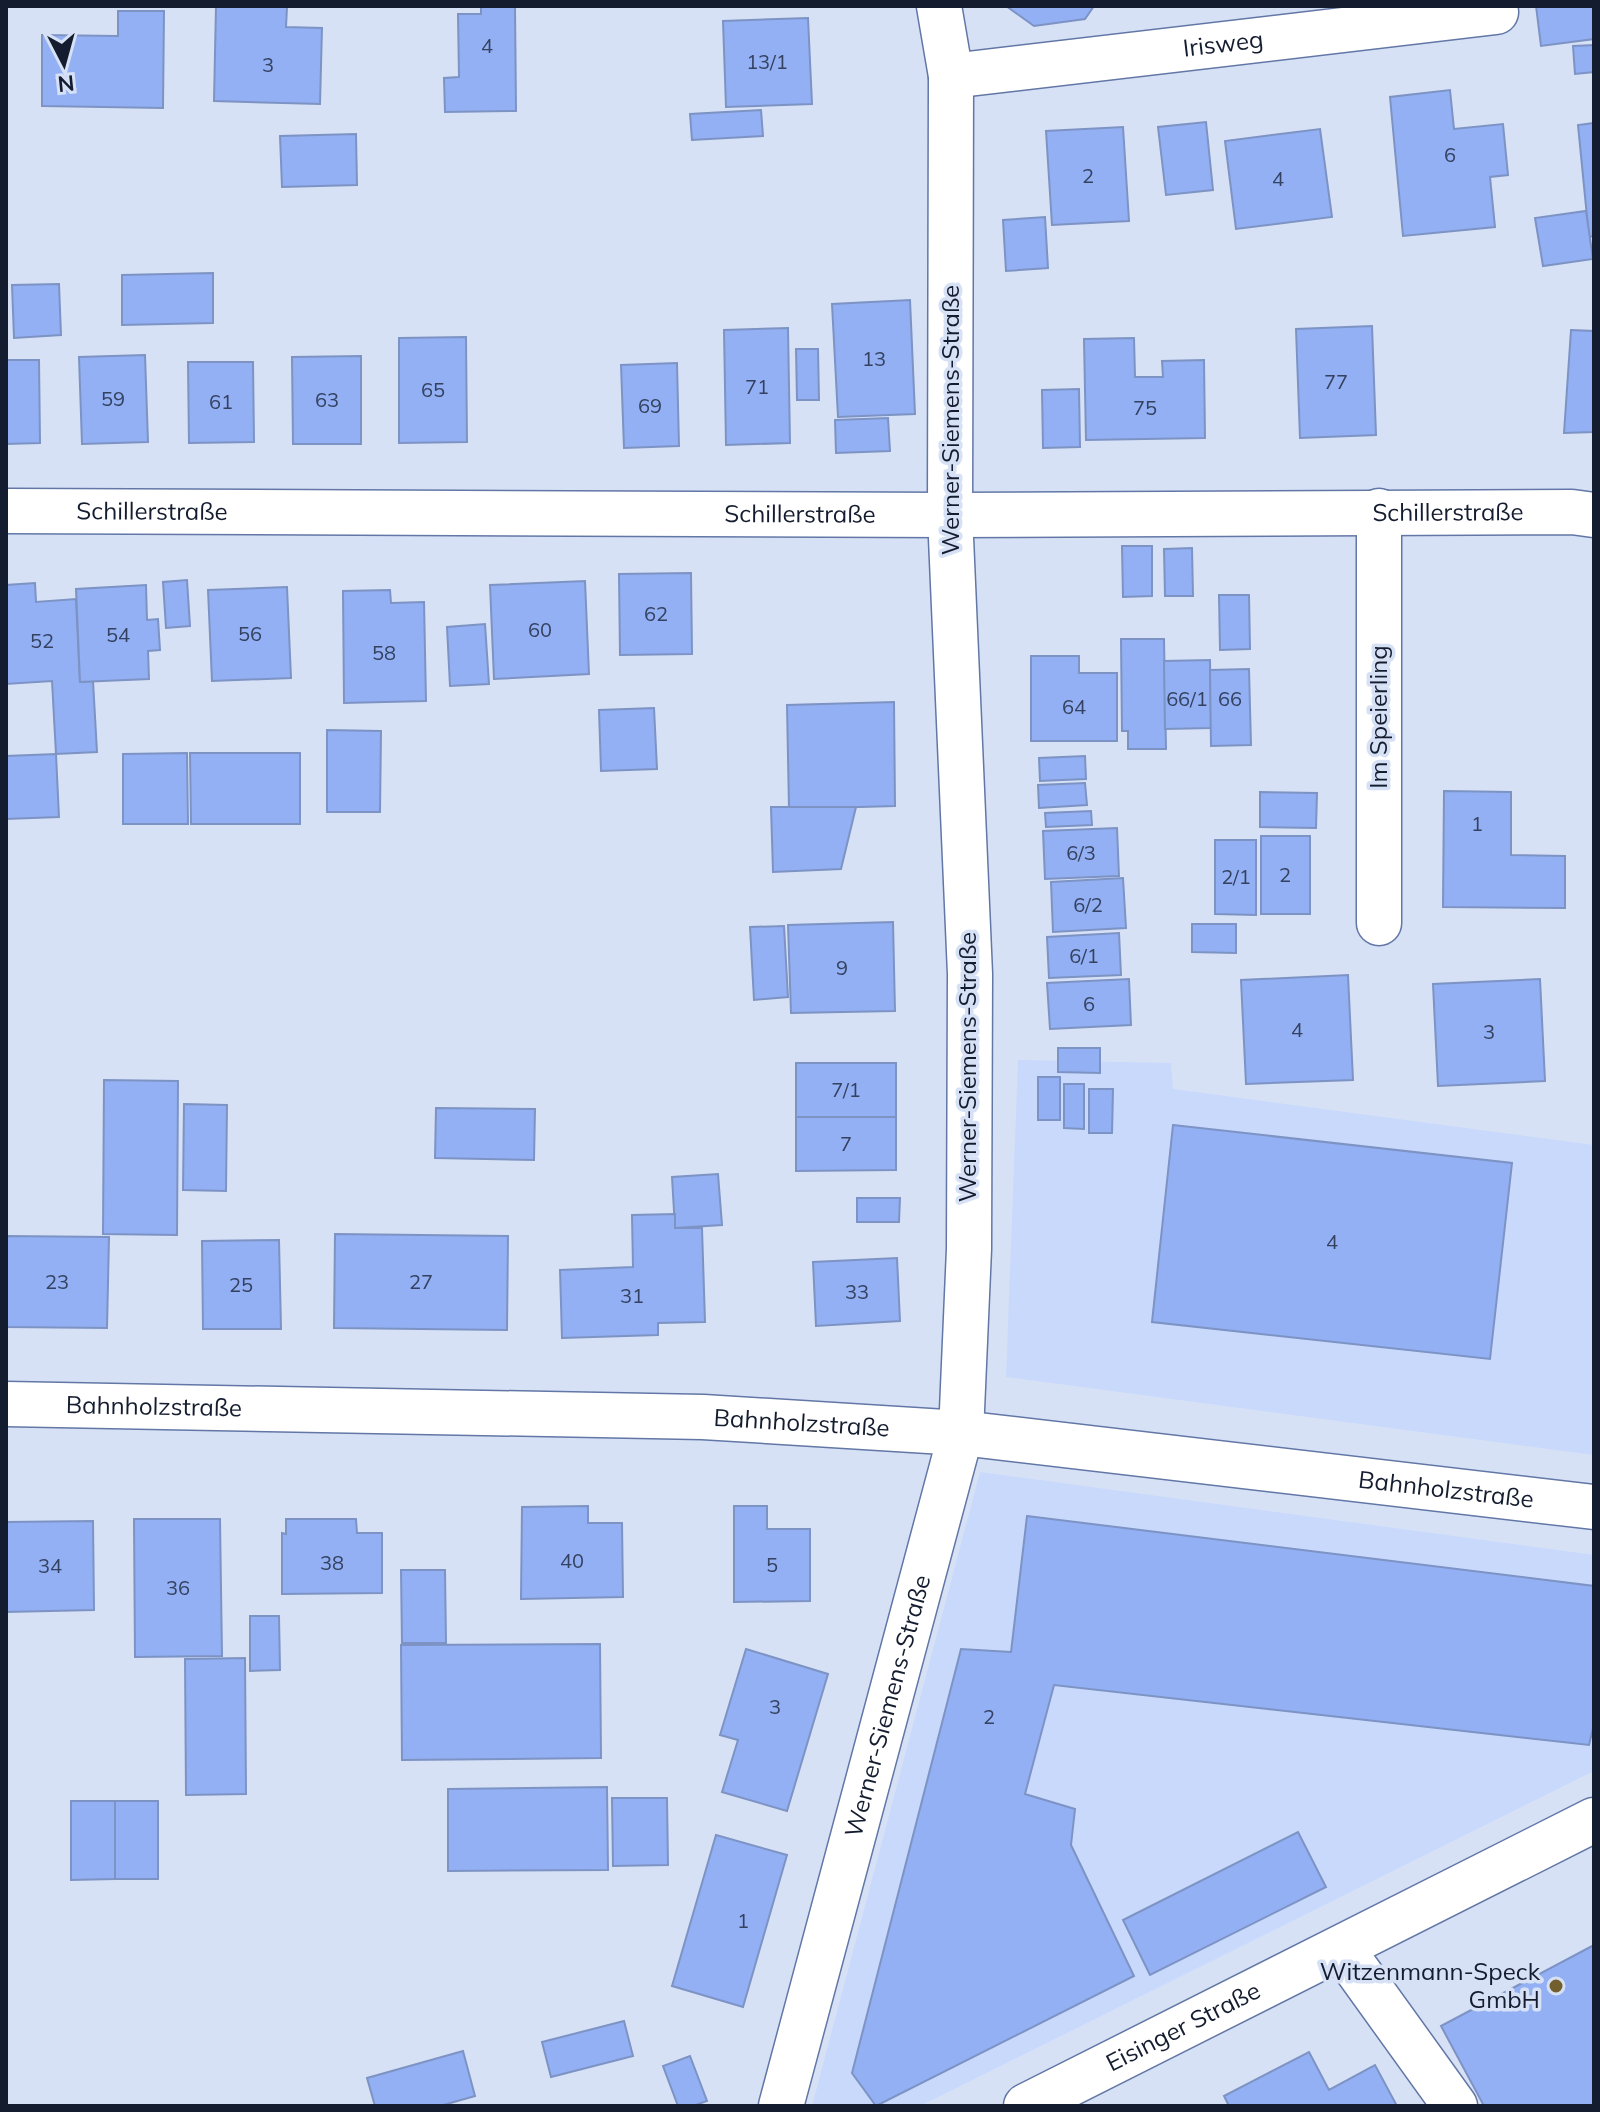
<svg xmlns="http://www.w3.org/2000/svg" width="1600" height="2112" viewBox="0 0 1600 2112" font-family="Mulish,sans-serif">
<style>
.built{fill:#c8d9fc}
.building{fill:#92b0f3;stroke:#7d93c4;stroke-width:2}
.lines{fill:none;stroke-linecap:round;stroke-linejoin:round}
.minor-casing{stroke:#6277a6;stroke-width:47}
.minor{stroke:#fff;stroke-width:44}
.poi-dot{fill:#735e2d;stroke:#d7e1f6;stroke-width:3}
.labels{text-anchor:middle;stroke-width:7;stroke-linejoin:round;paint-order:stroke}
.number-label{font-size:20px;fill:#344160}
.street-label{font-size:24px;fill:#141c2f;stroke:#d7e1f6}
.poi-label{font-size:24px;fill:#141c2f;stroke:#d7e1f6;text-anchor:end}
</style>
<rect width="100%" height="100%" fill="#d7e1f6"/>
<g class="built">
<polygon points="1018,1060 1171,1063 1173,1089 1594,1145 1594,1455 1006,1377"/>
<polygon points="980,1472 1594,1555 1594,1771 920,2106 812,2106"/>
</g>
<g class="building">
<polygon points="216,6 287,7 286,27 322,28 320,104 214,101"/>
<polygon points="481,6 515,6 516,111 445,112 444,78 459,77 458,14 481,14"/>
<polygon points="1006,6 1094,6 1085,19 1034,26"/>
<polygon points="1536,6 1594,6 1594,39 1541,46"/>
<polygon points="118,11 164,11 163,108 42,106 42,35 118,36"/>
<polygon points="808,18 812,104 726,107 723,21"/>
<polygon points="1594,45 1594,72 1575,74 1573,46"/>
<polygon points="1450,90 1454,129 1503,124 1508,175 1490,177 1495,227 1403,236 1390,97"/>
<polygon points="761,110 763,136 692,140 690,114"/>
<polygon points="1206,122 1213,190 1166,195 1158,127"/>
<polygon points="1594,123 1594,236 1589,237 1578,125"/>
<polygon points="1123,127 1129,221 1052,225 1046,131"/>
<polygon points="1320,129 1332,217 1236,229 1225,141"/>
<polygon points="356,134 357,185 282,187 280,136"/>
<polygon points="1586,211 1593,259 1543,266 1535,218"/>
<polygon points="1045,217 1048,268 1006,271 1003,220"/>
<polygon points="213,273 213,323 122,325 122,275"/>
<polygon points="59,284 61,335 14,338 12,285"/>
<polygon points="910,300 915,414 838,417 832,304"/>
<polygon points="1372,326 1376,435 1300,438 1296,329"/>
<polygon points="788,328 790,443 726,445 724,330"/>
<polygon points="1571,330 1594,331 1594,432 1564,433"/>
<polygon points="466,337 467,442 399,443 399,338"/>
<polygon points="1134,338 1135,377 1163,377 1162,361 1204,360 1205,438 1086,440 1084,339"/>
<polygon points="796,349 818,349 819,400 797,400"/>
<polygon points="145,355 148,442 82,444 79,357"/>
<polygon points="361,356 361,444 293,444 292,357"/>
<polygon points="6,360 39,360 40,443 6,444"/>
<polygon points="188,362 253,362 254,442 189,443"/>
<polygon points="677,363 679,446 624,448 621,365"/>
<polygon points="1079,389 1080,447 1043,448 1042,390"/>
<polygon points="888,418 890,451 836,453 835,420"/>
<polygon points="1122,546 1152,546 1152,596 1123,597"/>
<polygon points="1192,548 1193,596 1165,596 1164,549"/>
<polygon points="691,573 692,654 620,655 619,574"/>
<polygon points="187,580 190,626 166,628 163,582"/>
<polygon points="585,581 589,674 494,679 490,585"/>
<polygon points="35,583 36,602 76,599 80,682 93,681 97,752 56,754 52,681 6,684 6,585"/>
<polygon points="146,585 147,620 158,619 160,650 148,651 149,679 80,682 76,589"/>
<polygon points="287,587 291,678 212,681 208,590"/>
<polygon points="390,590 391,603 424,602 426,701 344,703 343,591"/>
<polygon points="1219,595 1249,595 1250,649 1220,650"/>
<polygon points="485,624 489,684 450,686 447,627"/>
<polygon points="1121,639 1164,639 1166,749 1128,749 1128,731 1122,731"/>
<polygon points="1031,656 1079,656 1079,673 1117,673 1117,741 1031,741"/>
<polygon points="1210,660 1211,728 1165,729 1164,661"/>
<polygon points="1249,669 1251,745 1211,746 1210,670"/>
<polygon points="894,702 895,806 789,809 787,705"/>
<polygon points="654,708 657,769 601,771 599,710"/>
<polygon points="327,730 381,731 380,812 327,812"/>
<polygon points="187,753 188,824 123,824 123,754"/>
<polygon points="190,753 300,753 300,824 191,824"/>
<polygon points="56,754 59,817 6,819 6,756"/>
<polygon points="1085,756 1086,779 1040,781 1039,758"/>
<polygon points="1085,783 1087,805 1039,808 1038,785"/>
<polygon points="1444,791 1511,792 1511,855 1565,856 1565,908 1443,907"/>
<polygon points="1260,792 1317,793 1316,828 1260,827"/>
<polygon points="771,807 856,807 841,869 773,872"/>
<polygon points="1091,811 1092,825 1046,827 1045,813"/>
<polygon points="1117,828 1119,876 1045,879 1043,831"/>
<rect x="1261" y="836" width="49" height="78"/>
<polygon points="1215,840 1256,840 1256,915 1215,914"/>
<polygon points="1123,878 1126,928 1053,932 1051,882"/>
<polygon points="893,922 895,1011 791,1013 788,925"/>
<polygon points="1192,924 1236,924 1236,953 1192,952"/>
<polygon points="784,926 788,997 754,1000 750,927"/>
<polygon points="1119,933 1121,975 1049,978 1047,937"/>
<polygon points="1348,975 1353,1080 1246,1084 1241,980"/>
<polygon points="1129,979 1131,1025 1050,1029 1047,983"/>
<polygon points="1540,979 1545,1081 1438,1086 1433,984"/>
<polygon points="1058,1048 1100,1048 1100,1073 1058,1072"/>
<rect x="796" y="1063" width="100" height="54"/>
<rect x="1038" y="1077" width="22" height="43"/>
<polygon points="104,1080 178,1081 177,1235 103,1234"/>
<polygon points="1064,1084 1084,1084 1084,1129 1064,1128"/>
<polygon points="1089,1089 1113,1089 1112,1133 1089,1133"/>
<polygon points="184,1104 227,1105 226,1191 183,1190"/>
<polygon points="436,1108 535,1109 534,1160 435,1158"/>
<polygon points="796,1117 896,1117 896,1170 796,1171"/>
<polygon points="1173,1125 1512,1163 1490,1359 1152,1322"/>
<polygon points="718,1174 722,1225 675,1228 672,1177"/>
<polygon points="857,1198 900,1198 899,1222 857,1222"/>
<polygon points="675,1214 675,1228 702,1228 705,1322 658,1323 658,1335 562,1338 560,1270 633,1267 632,1215"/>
<polygon points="335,1234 508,1236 507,1330 334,1328"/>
<polygon points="6,1236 109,1237 107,1328 6,1327"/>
<polygon points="279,1240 281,1329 203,1329 202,1241"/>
<polygon points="897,1258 900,1321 816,1326 813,1262"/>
<polygon points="588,1506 588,1523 622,1523 623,1597 521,1599 522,1507"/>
<polygon points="734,1506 767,1506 767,1529 810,1529 810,1601 734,1602"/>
<polygon points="1027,1516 1594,1586 1594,1724 1589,1745 1054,1685 1025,1794 1075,1809 1071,1845 1134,1976 876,2106 852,2073 961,1649 1011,1652"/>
<polygon points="134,1519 220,1519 222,1656 135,1657"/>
<polygon points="286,1519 356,1519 357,1533 382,1533 382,1593 282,1594 282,1533 286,1534"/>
<polygon points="93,1521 94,1610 6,1612 6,1522"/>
<polygon points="401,1570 445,1570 446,1643 402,1643"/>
<polygon points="250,1616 279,1616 280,1670 250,1671"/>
<polygon points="600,1644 601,1758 402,1760 401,1645"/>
<polygon points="746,1649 828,1674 787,1811 722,1792 738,1740 720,1735"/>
<polygon points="245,1658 246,1794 186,1795 185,1659"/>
<polygon points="607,1787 608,1870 448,1871 448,1789"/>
<polygon points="612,1798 667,1798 668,1865 613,1866"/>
<polygon points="71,1801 115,1801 115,1879 71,1880"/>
<rect x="115" y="1801" width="43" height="78"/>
<polygon points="1298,1832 1326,1887 1150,1975 1123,1920"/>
<polygon points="716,1835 787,1855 743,2007 672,1986"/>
<polygon points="1594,1945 1594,2106 1484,2106 1441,2026"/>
<polygon points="624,2021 633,2056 551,2077 542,2042"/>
<polygon points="463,2051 475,2096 440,2106 375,2106 367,2078"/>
<polygon points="1309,2052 1329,2090 1375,2065 1397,2106 1229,2106 1224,2096"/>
<polygon points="690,2056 707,2101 693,2106 678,2106 663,2066"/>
</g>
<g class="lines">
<defs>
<g id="minor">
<path id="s1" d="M951,76L1496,12"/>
<path id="s2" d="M6,511L950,515L1572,512L1594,515"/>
<polyline points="1379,923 1379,511"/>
<path id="s3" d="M6,1404L703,1417L961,1433L1594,1507"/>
<polyline points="1342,1949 1455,2106"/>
<path id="s4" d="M781,2106L961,1433L969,1249L970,974L950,515L951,76L939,6"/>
<path id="s5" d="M1026,2106L1594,1820"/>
</g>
</defs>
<use href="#minor" class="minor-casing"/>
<use href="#minor" class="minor"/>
</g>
<circle class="poi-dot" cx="1556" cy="1986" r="8"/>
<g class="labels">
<g class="number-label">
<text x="487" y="53">4</text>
<text x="767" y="69">13/1</text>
<text x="268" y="72">3</text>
<text x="1450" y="162">6</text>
<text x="1088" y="183">2</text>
<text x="1278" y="186">4</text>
<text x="874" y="366">13</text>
<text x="1336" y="389">77</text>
<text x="757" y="394">71</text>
<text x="433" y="397">65</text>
<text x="113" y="406">59</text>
<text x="327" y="407">63</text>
<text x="221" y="409">61</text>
<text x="650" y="413">69</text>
<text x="1145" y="415">75</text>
<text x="656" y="621">62</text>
<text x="540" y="637">60</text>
<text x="250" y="641">56</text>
<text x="118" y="642">54</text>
<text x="42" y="648">52</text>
<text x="384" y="660">58</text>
<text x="1187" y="706">66/1</text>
<text x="1230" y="706">66</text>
<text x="1074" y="714">64</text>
<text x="1477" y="831">1</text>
<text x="1081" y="860">6/3</text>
<text x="1285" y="882">2</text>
<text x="1236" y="884">2/1</text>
<text x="1088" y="912">6/2</text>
<text x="1084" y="963">6/1</text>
<text x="842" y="975">9</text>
<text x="1089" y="1011">6</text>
<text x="1297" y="1037">4</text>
<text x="1489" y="1039">3</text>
<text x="846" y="1097">7/1</text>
<text x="846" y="1151">7</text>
<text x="1332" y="1249">4</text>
<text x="57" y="1289">23</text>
<text x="421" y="1289">27</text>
<text x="241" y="1292">25</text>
<text x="857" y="1299">33</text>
<text x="632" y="1303">31</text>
<text x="572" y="1568">40</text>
<text x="332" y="1570">38</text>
<text x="772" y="1572">5</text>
<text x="50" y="1573">34</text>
<text x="178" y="1595">36</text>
<text x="775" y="1714">3</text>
<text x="989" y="1724">2</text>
<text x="743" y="1928">1</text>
</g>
<g class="street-label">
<text dy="8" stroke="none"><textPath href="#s1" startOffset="274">Irisweg</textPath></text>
<text transform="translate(951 420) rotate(-90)" y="8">Werner-Siemens-Straße</text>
<text dy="8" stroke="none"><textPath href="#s2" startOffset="146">Schillerstraße</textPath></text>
<text dy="8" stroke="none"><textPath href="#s2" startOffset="1442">Schillerstraße</textPath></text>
<text dy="8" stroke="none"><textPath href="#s2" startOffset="794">Schillerstraße</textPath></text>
<text transform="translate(1379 717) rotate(-90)" y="8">Im Speierling</text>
<text transform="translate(968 1067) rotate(-90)" y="8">Werner-Siemens-Straße</text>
<text dy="8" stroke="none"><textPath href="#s3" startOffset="148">Bahnholzstraße</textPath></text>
<text dy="8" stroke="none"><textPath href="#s3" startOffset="796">Bahnholzstraße</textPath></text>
<text dy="8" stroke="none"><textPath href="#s3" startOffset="1444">Bahnholzstraße</textPath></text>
<text dy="8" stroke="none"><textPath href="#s4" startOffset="414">Werner-Siemens-Straße</textPath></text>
<text dy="8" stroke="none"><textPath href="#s5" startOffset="176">Eisinger Straße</textPath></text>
</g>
<g class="poi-label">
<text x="1540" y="1980">Witzenmann-Speck<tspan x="1540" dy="28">GmbH</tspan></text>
</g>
</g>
<rect width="1600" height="2112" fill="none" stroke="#141c2f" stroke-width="16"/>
<g transform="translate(64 64) rotate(174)" stroke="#d7e1f6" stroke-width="6" paint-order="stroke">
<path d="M0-6L14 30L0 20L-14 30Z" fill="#141c2f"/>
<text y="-12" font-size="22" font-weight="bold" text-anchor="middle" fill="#141c2f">N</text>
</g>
</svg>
